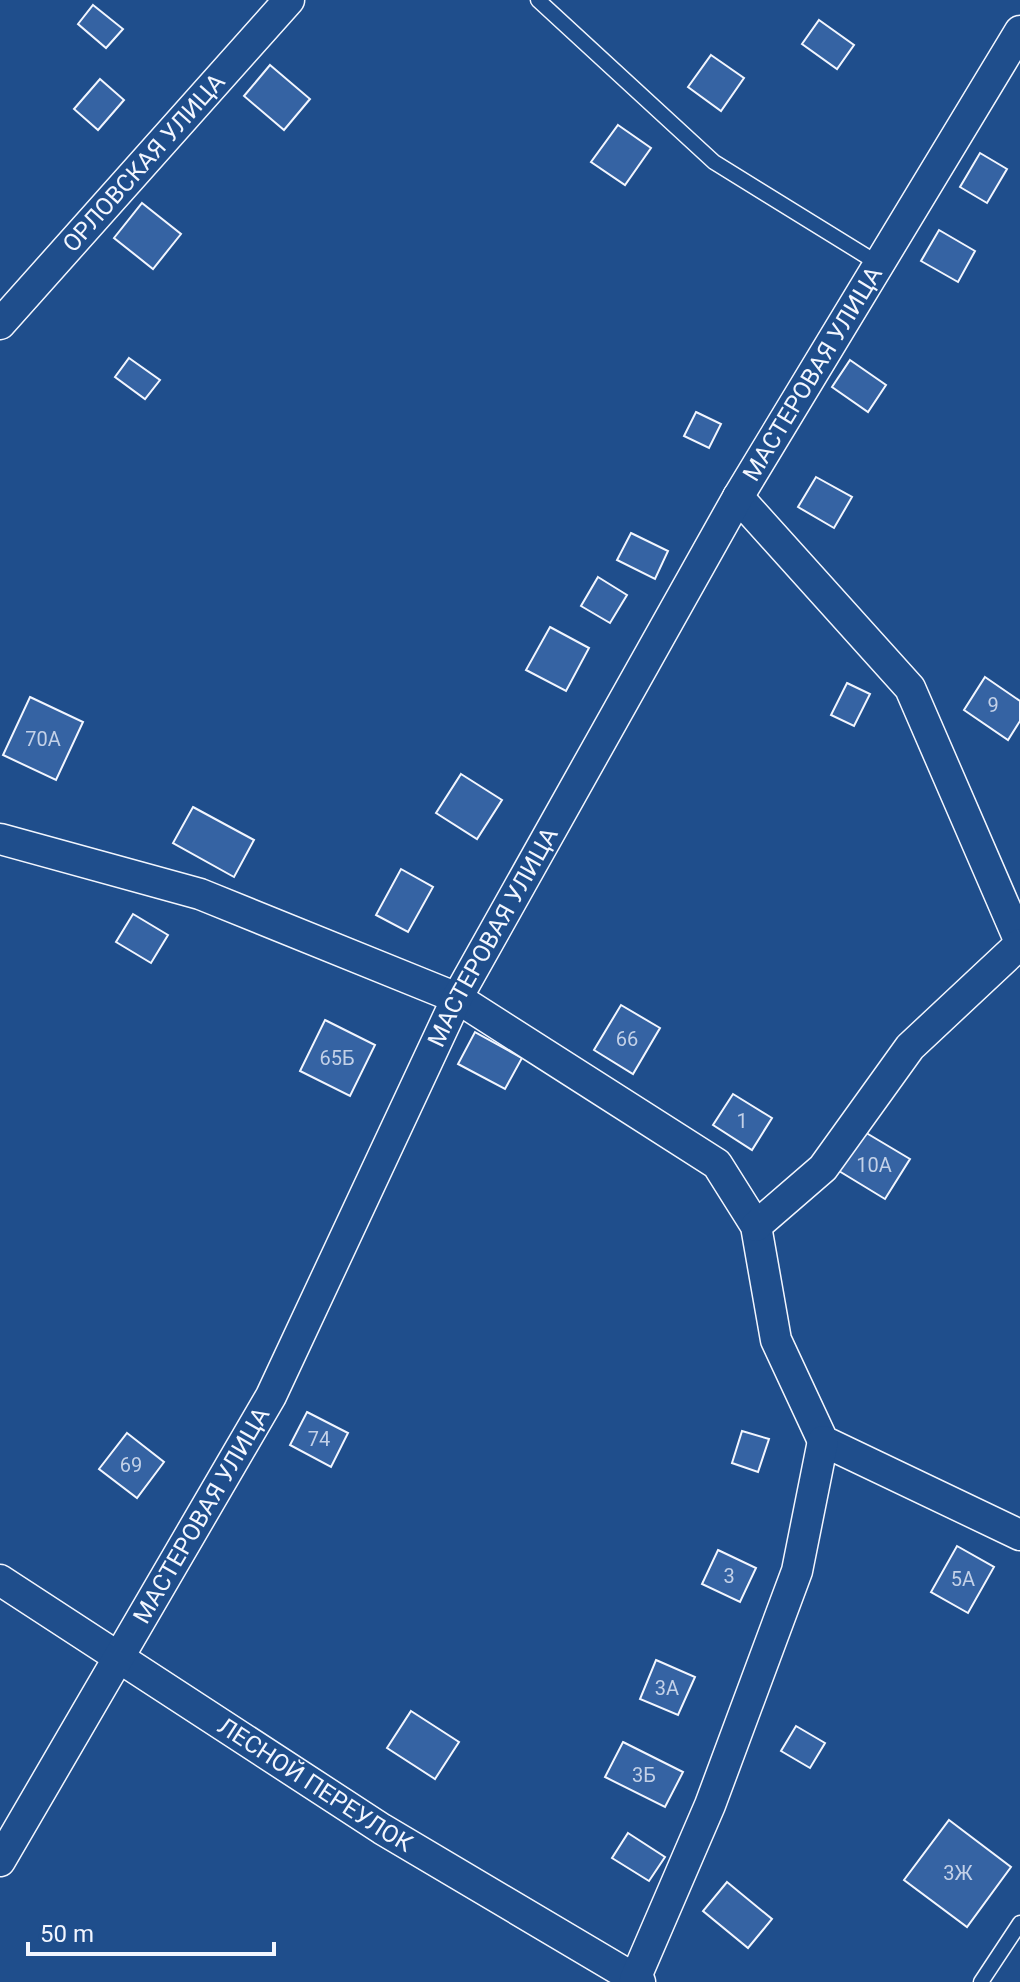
<svg xmlns="http://www.w3.org/2000/svg" width="1020" height="1982" viewBox="0 0 1020 1982" font-family="Roboto,sans-serif">
<style>
.building{fill:#3563a3;stroke:#f2f6ff;stroke-width:2}
.lines{fill:none;stroke-linecap:round;stroke-linejoin:round}
.service-casing{stroke:#f2f6ff;stroke-width:17}
.minor-casing{stroke:#f2f6ff;stroke-width:33}
.service{stroke:#1f4e8c;stroke-width:14}
.minor{stroke:#1f4e8c;stroke-width:30}
.labels{text-anchor:middle;stroke-width:6;stroke-linejoin:round;paint-order:stroke}
.number-label{font-size:20px;fill:#c3d1e8}
.street-label{font-size:24px;fill:#f2f6ff;stroke:#1f4e8c}
</style>
<rect width="100%" height="100%" fill="#1f4e8c"/>
<g class="building">
<polygon points="93,5 123,29 106,48 78,24"/>
<polygon points="819,20 854,45 837,69 802,44"/>
<polygon points="711,55 744,78 721,111 688,87"/>
<polygon points="270,65 310,99 284,130 244,96"/>
<polygon points="100,79 124,100 98,130 74,109"/>
<polygon points="618,125 651,148 625,185 591,162"/>
<polygon points="980,153 1007,169 987,203 960,187"/>
<polygon points="142,203 181,234 153,269 114,238"/>
<polygon points="939,230 975,251 958,282 921,261"/>
<polygon points="129,358 160,380 145,399 115,377"/>
<polygon points="850,360 886,385 868,412 832,387"/>
<polygon points="696,412 721,424 709,448 684,436"/>
<polygon points="816,477 852,497 834,528 798,507"/>
<polygon points="631,533 668,551 655,579 617,560"/>
<polygon points="598,577 627,595 610,623 581,606"/>
<polygon points="550,627 589,648 566,691 526,670"/>
<polygon points="985,677 1020,701 1020,721 1008,740 964,710"/>
<polygon points="847,683 870,694 854,726 831,715"/>
<polygon points="30,697 83,722 56,780 3,755"/>
<polygon points="461,774 502,800 477,839 436,813"/>
<polygon points="193,807 254,840 234,877 173,843"/>
<polygon points="401,869 433,887 408,932 376,915"/>
<polygon points="133,914 168,935 151,963 116,942"/>
<polygon points="621,1005 660,1028 633,1074 594,1050"/>
<polygon points="325,1020 375,1045 350,1096 300,1071"/>
<polygon points="475,1032 522,1058 505,1089 458,1064"/>
<polygon points="733,1094 772,1118 752,1150 713,1125"/>
<polygon points="863,1131 910,1159 885,1199 839,1171"/>
<polygon points="307,1412 348,1433 331,1467 290,1445"/>
<polygon points="742,1431 769,1439 758,1472 732,1463"/>
<polygon points="127,1433 164,1462 137,1498 99,1469"/>
<polygon points="957,1546 994,1567 968,1613 931,1592"/>
<polygon points="718,1550 756,1568 740,1602 702,1584"/>
<polygon points="656,1660 695,1677 678,1715 640,1699"/>
<polygon points="411,1711 459,1742 435,1779 387,1748"/>
<polygon points="796,1726 825,1743 810,1768 781,1751"/>
<polygon points="623,1742 683,1772 665,1807 605,1777"/>
<polygon points="949,1820 1011,1867 967,1927 904,1880"/>
<polygon points="628,1833 665,1857 649,1881 612,1858"/>
<polygon points="727,1882 772,1919 748,1948 703,1911"/>
</g>
<g class="lines">
<defs>
<g id="service">
<polyline points="538,0 714,162 879,264"/>
<polyline points="981,1982 1020,1923"/>
</g>
<g id="minor">
<path id="s1" d="M0,324L289,0"/>
<polyline points="738,497 910,688 1020,942"/>
<polyline points="0,839 200,894 457,998 717,1164 756,1226 776,1340 823,1441 1020,1535"/>
<polyline points="756,1226 823,1168 910,1047 1020,944"/>
<path id="s2" d="M0,1580L382,1829L640,1982"/>
<path id="s3" d="M0,1861L271,1396L457,998L738,497L1020,31"/>
<polyline points="635,1979 710,1805 797,1571 823,1441"/>
</g>
</defs>
<use href="#service" class="service-casing"/>
<use href="#minor" class="minor-casing"/>
<use href="#service" class="service"/>
<use href="#minor" class="minor"/>
</g>
<g class="labels">
<g class="number-label">
<text x="993" y="712">9</text>
<text x="43" y="746">70А</text>
<text x="627" y="1046">66</text>
<text x="337" y="1065">65Б</text>
<text x="742" y="1128">1</text>
<text x="874" y="1172">10А</text>
<text x="319" y="1446">74</text>
<text x="131" y="1472">69</text>
<text x="729" y="1583">3</text>
<text x="963" y="1586">5А</text>
<text x="667" y="1695">3А</text>
<text x="644" y="1782">3Б</text>
<text x="958" y="1880">3Ж</text>
</g>
<g class="street-label">
<text dy="8" stroke="none"><textPath href="#s1" startOffset="216">ОРЛОВСКАЯ УЛИЦА</textPath></text>
<text dy="8" stroke="none"><textPath href="#s3" startOffset="1696">МАСТЕРОВАЯ УЛИЦА</textPath></text>
<text dy="8" stroke="none"><textPath href="#s3" startOffset="1048">МАСТЕРОВАЯ УЛИЦА</textPath></text>
<text dy="8" stroke="none"><textPath href="#s3" startOffset="400">МАСТЕРОВАЯ УЛИЦА</textPath></text>
<text dy="8" stroke="none"><textPath href="#s2" startOffset="376">ЛЕСНОЙ ПЕРЕУЛОК</textPath></text>
</g>
</g>
<path d="M28 1942v12h246v-12" fill="none" stroke="#f2f6ff" stroke-width="4"/>
<text x="40" y="1942" font-size="24" fill="#f2f6ff" stroke="#1f4e8c" stroke-width="6" paint-order="stroke">50 m</text>
</svg>
